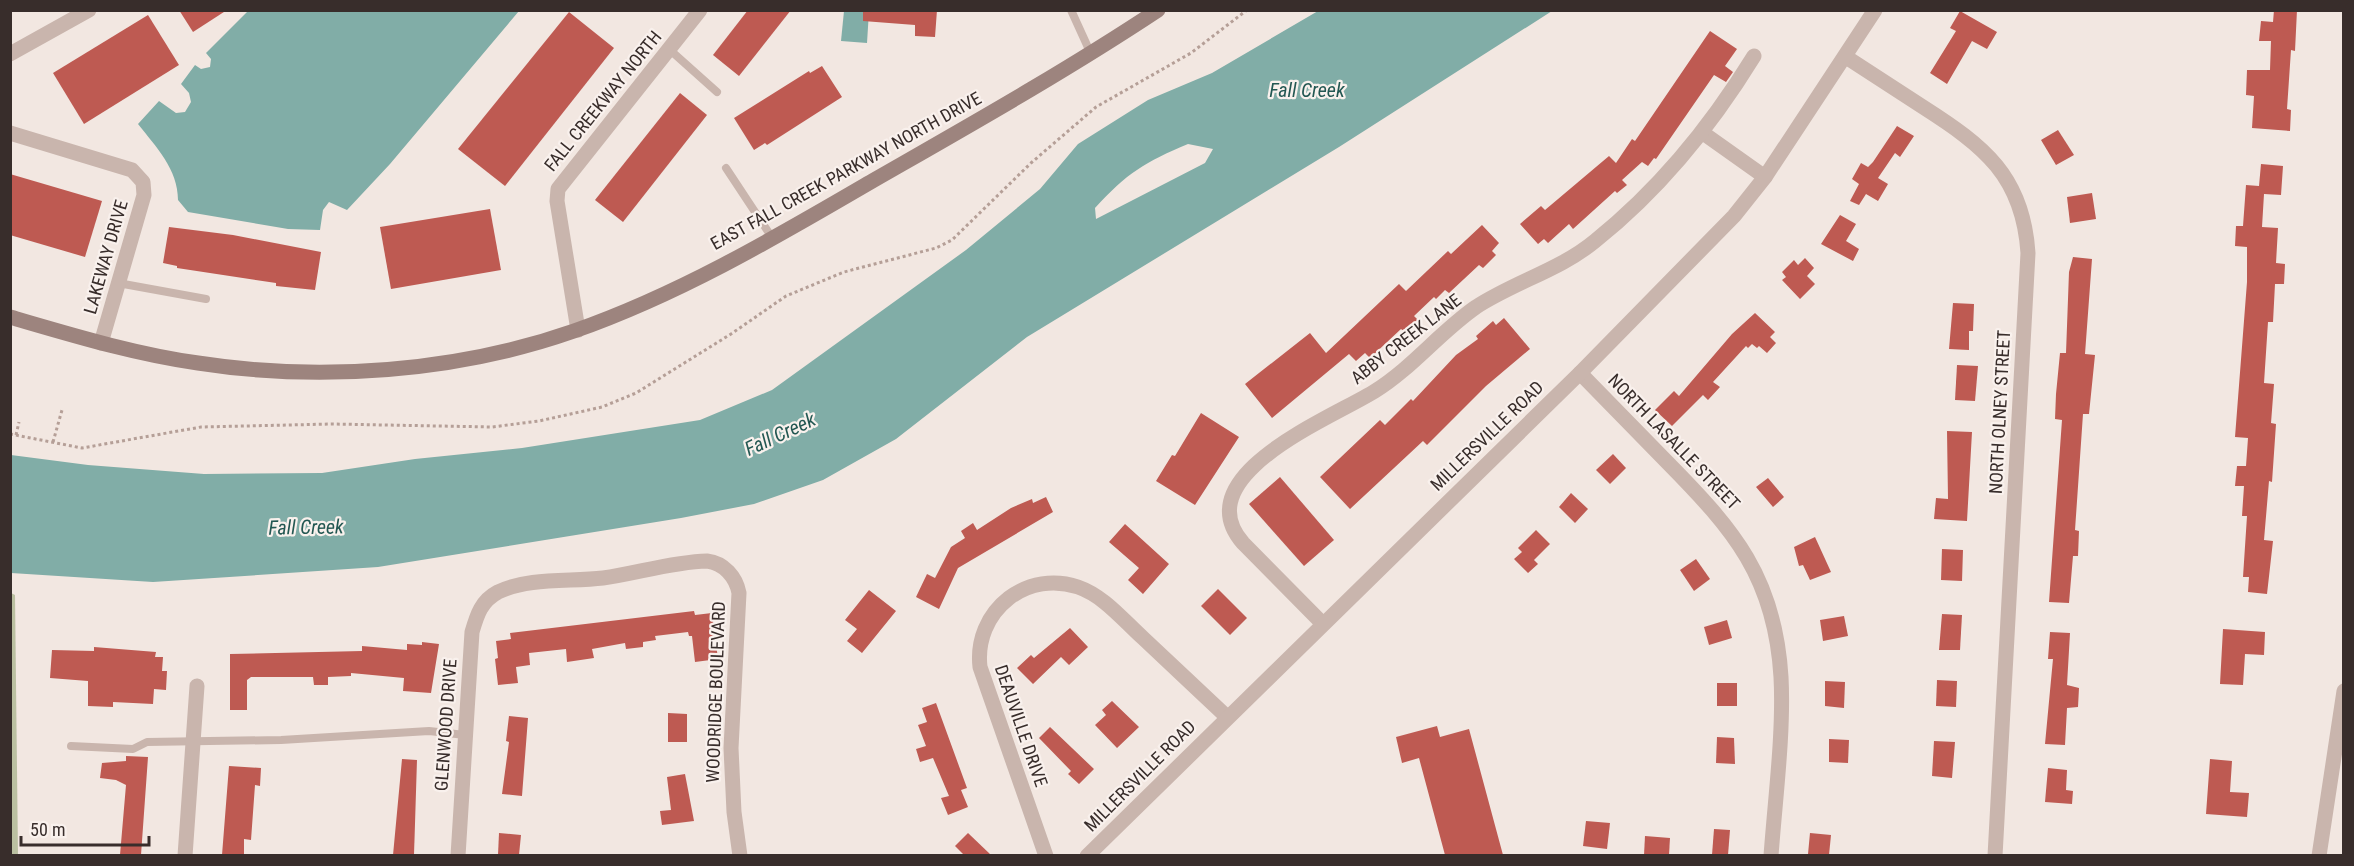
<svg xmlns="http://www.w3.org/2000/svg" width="2354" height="866" viewBox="0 0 2354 866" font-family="'Roboto Condensed',sans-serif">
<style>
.green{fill:#bbc0a1}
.water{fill:#81ada7;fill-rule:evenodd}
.building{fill:#be5a52}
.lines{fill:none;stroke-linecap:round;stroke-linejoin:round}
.path{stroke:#b59f97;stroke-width:3;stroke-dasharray:3 3;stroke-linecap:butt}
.service{stroke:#c9b5ad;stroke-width:8}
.minor{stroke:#c9b5ad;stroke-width:15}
.tertiary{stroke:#c9b5ad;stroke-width:15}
.secondary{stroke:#9d847e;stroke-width:15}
.labels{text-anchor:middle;stroke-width:4.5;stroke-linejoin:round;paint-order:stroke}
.street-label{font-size:18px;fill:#382d2b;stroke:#f9f1ed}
.water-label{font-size:20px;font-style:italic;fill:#235752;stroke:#f9f1ed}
</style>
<rect width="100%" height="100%" fill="#f2e7e1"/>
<polygon class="green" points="11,593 15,595 18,856 10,855"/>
<g class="water">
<path d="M248,11V10L519,11L390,164L347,210L329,202L323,210L320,230L288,229L188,212L178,200C178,169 156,147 138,124L159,101L176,113L185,112L191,102L189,93L181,84L195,65L201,69L210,67L211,59L206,53Z"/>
<polygon points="844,11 869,11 867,43 841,41"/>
<path d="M1318,11H1552L1339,147L1027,337L896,439L823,480L754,504L681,518L378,567L153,582L11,573V455L88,465L204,474L322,473L415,459L522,448L700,420L772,390L966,250L1040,189L1078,144L1148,100L1212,73ZM1188,144L1213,149L1205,163L1096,219L1095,208C1127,173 1145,162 1188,144Z"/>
</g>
<g class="building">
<polygon points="179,10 227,10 193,32"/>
<polygon points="748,10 791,10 739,76 713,55"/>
<polygon points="863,10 937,10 935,37 915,36 915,25 863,21"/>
<polygon points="2274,10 2297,10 2295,51 2291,50 2287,109 2291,110 2290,131 2252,128 2254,96 2246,95 2247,70 2270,70 2271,41 2259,41 2261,21 2273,22"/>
<polygon points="1960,11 1997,32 1987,49 1972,41 1947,84 1930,73 1956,31 1950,28"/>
<polygon points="569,12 614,48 505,186 458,149"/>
<polygon points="148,15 179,65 84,124 53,73"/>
<polygon points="1710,31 1737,49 1725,66 1733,72 1726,82 1714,75 1656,159 1654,158 1648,166 1642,162 1622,180 1627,185 1617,193 1615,191 1573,229 1569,224 1548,243 1544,239 1538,244 1520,224 1541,206 1545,210 1609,156 1616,163 1632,139 1635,141"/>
<polygon points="822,66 842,97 767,145 765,143 754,150 734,118 809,71 810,73"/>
<polygon points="680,93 707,115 623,222 595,200"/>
<polygon points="1897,126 1914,136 1900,157 1895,153 1878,178 1888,184 1878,201 1866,194 1859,205 1850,201 1859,184 1852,179 1861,163 1868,167 1873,162"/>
<polygon points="2058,130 2074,155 2056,165 2041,140"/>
<polygon points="2261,164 2283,166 2281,195 2264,194 2262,227 2278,228 2276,263 2285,264 2284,284 2275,284 2273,322 2268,322 2264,383 2274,384 2271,423 2276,424 2272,482 2269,481 2264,540 2273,541 2267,594 2248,592 2249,577 2243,577 2247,516 2242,516 2244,486 2235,486 2237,466 2246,466 2248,438 2235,437 2247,282 2247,247 2235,246 2236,226 2243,226 2246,185 2259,186"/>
<polygon points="10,174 102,201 85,257 10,235"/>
<polygon points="2092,193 2096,219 2070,223 2067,197"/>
<polygon points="490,209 501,270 391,289 380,227"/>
<polygon points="1840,215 1856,224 1846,241 1859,249 1853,261 1821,244"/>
<polygon points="1482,225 1499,243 1492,251 1496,255 1483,268 1479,265 1449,293 1445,290 1436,299 1434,297 1414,316 1418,320 1405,332 1401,329 1370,358 1365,353 1356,361 1349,354 1272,418 1245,384 1310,333 1326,353 1399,284 1406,291 1448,251 1451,254"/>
<polygon points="169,227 233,235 321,252 315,290 276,286 276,283 177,268 177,266 163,263"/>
<polygon points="2073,257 2092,259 2085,354 2095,355 2089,414 2083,414 2075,530 2079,531 2078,556 2073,556 2069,603 2049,602 2062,420 2055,419 2056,394 2060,353 2066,353 2069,272"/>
<polygon points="1805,258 1814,268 1807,276 1815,284 1800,299 1782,280 1786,277 1782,272 1794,260 1798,265"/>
<polygon points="1953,303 1974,304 1973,331 1969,331 1969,350 1949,349"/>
<polygon points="1755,313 1775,332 1770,337 1776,343 1767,353 1759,346 1757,348 1752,344 1748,348 1746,346 1713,382 1720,387 1708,400 1703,395 1672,426 1655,410 1674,391 1679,396 1732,334"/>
<polygon points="1504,318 1530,349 1486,386 1427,445 1423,441 1350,509 1320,477 1380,420 1385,425 1411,399 1413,401 1456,355 1478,339 1476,336 1493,321 1496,325"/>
<polygon points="1957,365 1978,366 1975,401 1955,400"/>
<polygon points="1201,413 1239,437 1195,505 1156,481 1172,455 1175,456"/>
<polygon points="1947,431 1972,432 1967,521 1934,519 1936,498 1948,499"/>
<polygon points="1613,454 1626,468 1610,484 1596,470"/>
<polygon points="1280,477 1334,540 1304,566 1249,504"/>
<polygon points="1768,478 1784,497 1773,507 1756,487"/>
<polygon points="1571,493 1588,509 1575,523 1559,507"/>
<polygon points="1046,497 1053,512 958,568 939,609 916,597 927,574 935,578 951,547 965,538 961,531 973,523 977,530 1011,508 1032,499 1033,503"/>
<polygon points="1125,524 1169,564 1143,594 1128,580 1139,568 1109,542"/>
<polygon points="1536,530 1550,544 1534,560 1538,564 1528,573 1514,559 1522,552 1518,548"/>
<polygon points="1815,537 1831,572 1810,580 1803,565 1799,566 1794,547"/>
<polygon points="1942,549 1963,550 1962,581 1941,580"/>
<polygon points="1696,559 1710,579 1694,591 1680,570"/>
<polygon points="1218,589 1247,618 1230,635 1201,606"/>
<polygon points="869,590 896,611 862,653 847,641 857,629 845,620"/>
<polygon points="694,611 695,615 712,613 718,659 695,662 692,636 689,636 688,632 655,636 656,640 643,642 643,647 626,649 625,643 592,649 594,658 567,662 566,649 529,653 530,665 516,667 518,683 498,685 495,659 498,658 496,641 511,639 510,633"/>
<polygon points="1942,614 1962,615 1960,650 1939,650"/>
<polygon points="1844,616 1848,636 1823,641 1820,620"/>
<polygon points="1727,620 1732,638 1709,645 1704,627"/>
<polygon points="1070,628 1088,647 1069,665 1061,657 1033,684 1017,668 1031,655 1034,658"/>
<polygon points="2223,629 2265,632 2264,655 2245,654 2243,685 2220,684"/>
<polygon points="2050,632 2070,633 2067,685 2079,688 2078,707 2067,708 2065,745 2045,744 2053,659 2048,659"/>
<polygon points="422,642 439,644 431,693 403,691 404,678 351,673 351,676 328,677 328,685 314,685 313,677 251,677 247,680 247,710 230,710 230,654 362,651 362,646 407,650 407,644 422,645"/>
<polygon points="94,647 156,652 155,657 163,657 162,671 167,671 166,690 154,689 153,704 113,702 113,707 88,706 88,681 50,678 52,650 94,651"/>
<polygon points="1937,680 1957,681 1956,707 1936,706"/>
<polygon points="1825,681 1845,682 1844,708 1825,706"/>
<rect x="1717" y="683" width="20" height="23"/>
<polygon points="1112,701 1139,727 1117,748 1095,725 1106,715 1102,710"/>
<polygon points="936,703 967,788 961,790 968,807 948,815 941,798 949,796 933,758 920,762 916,749 926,746 918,725 927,722 922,708"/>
<polygon points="668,713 687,714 687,742 668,742"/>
<polygon points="509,716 528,718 522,796 502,794 509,742 506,741"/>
<polygon points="1437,726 1440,737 1469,729 1503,855 1445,855 1419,758 1402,763 1396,737"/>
<polygon points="1050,727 1094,769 1079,784 1068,774 1071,771 1039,738"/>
<polygon points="1717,737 1734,738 1735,764 1716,763"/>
<polygon points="1829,739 1849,740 1848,763 1829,762"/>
<polygon points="1934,741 1955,742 1952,778 1932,776"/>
<polygon points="126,756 148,757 141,855 120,855 126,785 116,780 100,778 102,763 126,761"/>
<polygon points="402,759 417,760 414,855 393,855"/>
<polygon points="2210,759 2232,761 2230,792 2249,793 2247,817 2206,814"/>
<polygon points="229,766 261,768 260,786 255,785 251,840 244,839 244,855 222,855"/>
<polygon points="2048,768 2067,770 2066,790 2073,791 2072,804 2045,802"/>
<polygon points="685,774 694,821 662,825 660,811 671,810 667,777"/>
<polygon points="1586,821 1610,823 1607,849 1583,846"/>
<polygon points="1714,829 1730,830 1728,855 1712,855"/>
<polygon points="499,833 521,835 519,855 498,855"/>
<polygon points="968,833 991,855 964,855 955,846"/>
<polygon points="1810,833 1831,835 1829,855 1808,854"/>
<polygon points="1645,836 1670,838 1669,855 1644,855"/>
</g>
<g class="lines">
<g class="path">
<polyline points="10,434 82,448 201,427 332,424 492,427 539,421 602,407 636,393 731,334 786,296 844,272 936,248 952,240 1031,163 1096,107 1191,53 1247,10"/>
<polyline points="16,435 19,422"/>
<polyline points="53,442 62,410"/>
</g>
<g class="service">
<polyline points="1071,10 1091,54"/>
<polyline points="670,50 717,92"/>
<polyline points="726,168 773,239"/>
<polyline points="118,283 206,299"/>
<polyline points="71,746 133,749 147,742 281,740 429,731 465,735"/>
</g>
<g class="minor">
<polyline points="10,54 89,10"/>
<path d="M1846,57C1872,74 1897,90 1923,107C1984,146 2023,176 2028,253L1995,856"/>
<polyline points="10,133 132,170 143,182 144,195 101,343"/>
<polyline points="1703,133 1765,177"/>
<polyline points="578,330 557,201 558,189 700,10"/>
<path d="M1580,373C1609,403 1638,432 1667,462C1734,530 1775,577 1781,677C1784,732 1775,800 1771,856"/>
<path d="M1322,623L1243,543C1184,475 1334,417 1375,391C1412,368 1440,332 1476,307C1514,282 1560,270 1595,241C1660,189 1711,126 1754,56"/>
<polyline points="185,856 197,686"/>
<path d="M458,856L472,632C477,615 481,601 498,592C529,577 570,582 603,578C638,573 672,562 707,561C724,563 736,577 739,593L731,748L734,812L740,856"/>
<path d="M1046,856L980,667C977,641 987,615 1009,598C1029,583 1054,579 1078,587C1104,596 1123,620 1143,638C1171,664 1199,691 1227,717"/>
<polyline points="2319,856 2344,691"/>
</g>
<polyline class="tertiary" points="1087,856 1580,373 1734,216 1765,177 1875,10"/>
<path class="secondary" d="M10,317C72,335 134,354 198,363C320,382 457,372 574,331C680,294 778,236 874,180C970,125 1066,71 1158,10"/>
</g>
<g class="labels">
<g class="street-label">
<text transform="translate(603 101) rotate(-51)" y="6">FALL CREEKWAY NORTH</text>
<text transform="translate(846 171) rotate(-29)" y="6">EAST FALL CREEK PARKWAY NORTH DRIVE</text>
<text transform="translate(106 257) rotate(-74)" y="6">LAKEWAY DRIVE</text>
<text transform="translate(1406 339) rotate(-38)" y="6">ABBY CREEK LANE</text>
<text transform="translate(2000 412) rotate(-87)" y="6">NORTH OLNEY STREET</text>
<text transform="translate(1487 436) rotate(-44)" y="6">MILLERSVILLE ROAD</text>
<text transform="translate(1674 442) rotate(46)" y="6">NORTH LASALLE STREET</text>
<text transform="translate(716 692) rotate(-88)" y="6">WOODRIDGE BOULEVARD</text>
<text transform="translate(446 725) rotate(-86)" y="6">GLENWOOD DRIVE</text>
<text transform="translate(1021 726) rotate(71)" y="6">DEAUVILLE DRIVE</text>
<text transform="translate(1140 776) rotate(-45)" y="6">MILLERSVILLE ROAD</text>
</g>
<g class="water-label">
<text x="1307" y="97">Fall Creek</text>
<text transform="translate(780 434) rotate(-25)" y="7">Fall Creek</text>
<text transform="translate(306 527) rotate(-1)" y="7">Fall Creek</text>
</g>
</g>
<rect width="2354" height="866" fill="none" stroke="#382d2b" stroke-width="24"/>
<path d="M21 836v9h128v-9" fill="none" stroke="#382d2b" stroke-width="3"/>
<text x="30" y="836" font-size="18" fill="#382d2b" stroke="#f9f1ed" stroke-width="4.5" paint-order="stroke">50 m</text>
</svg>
